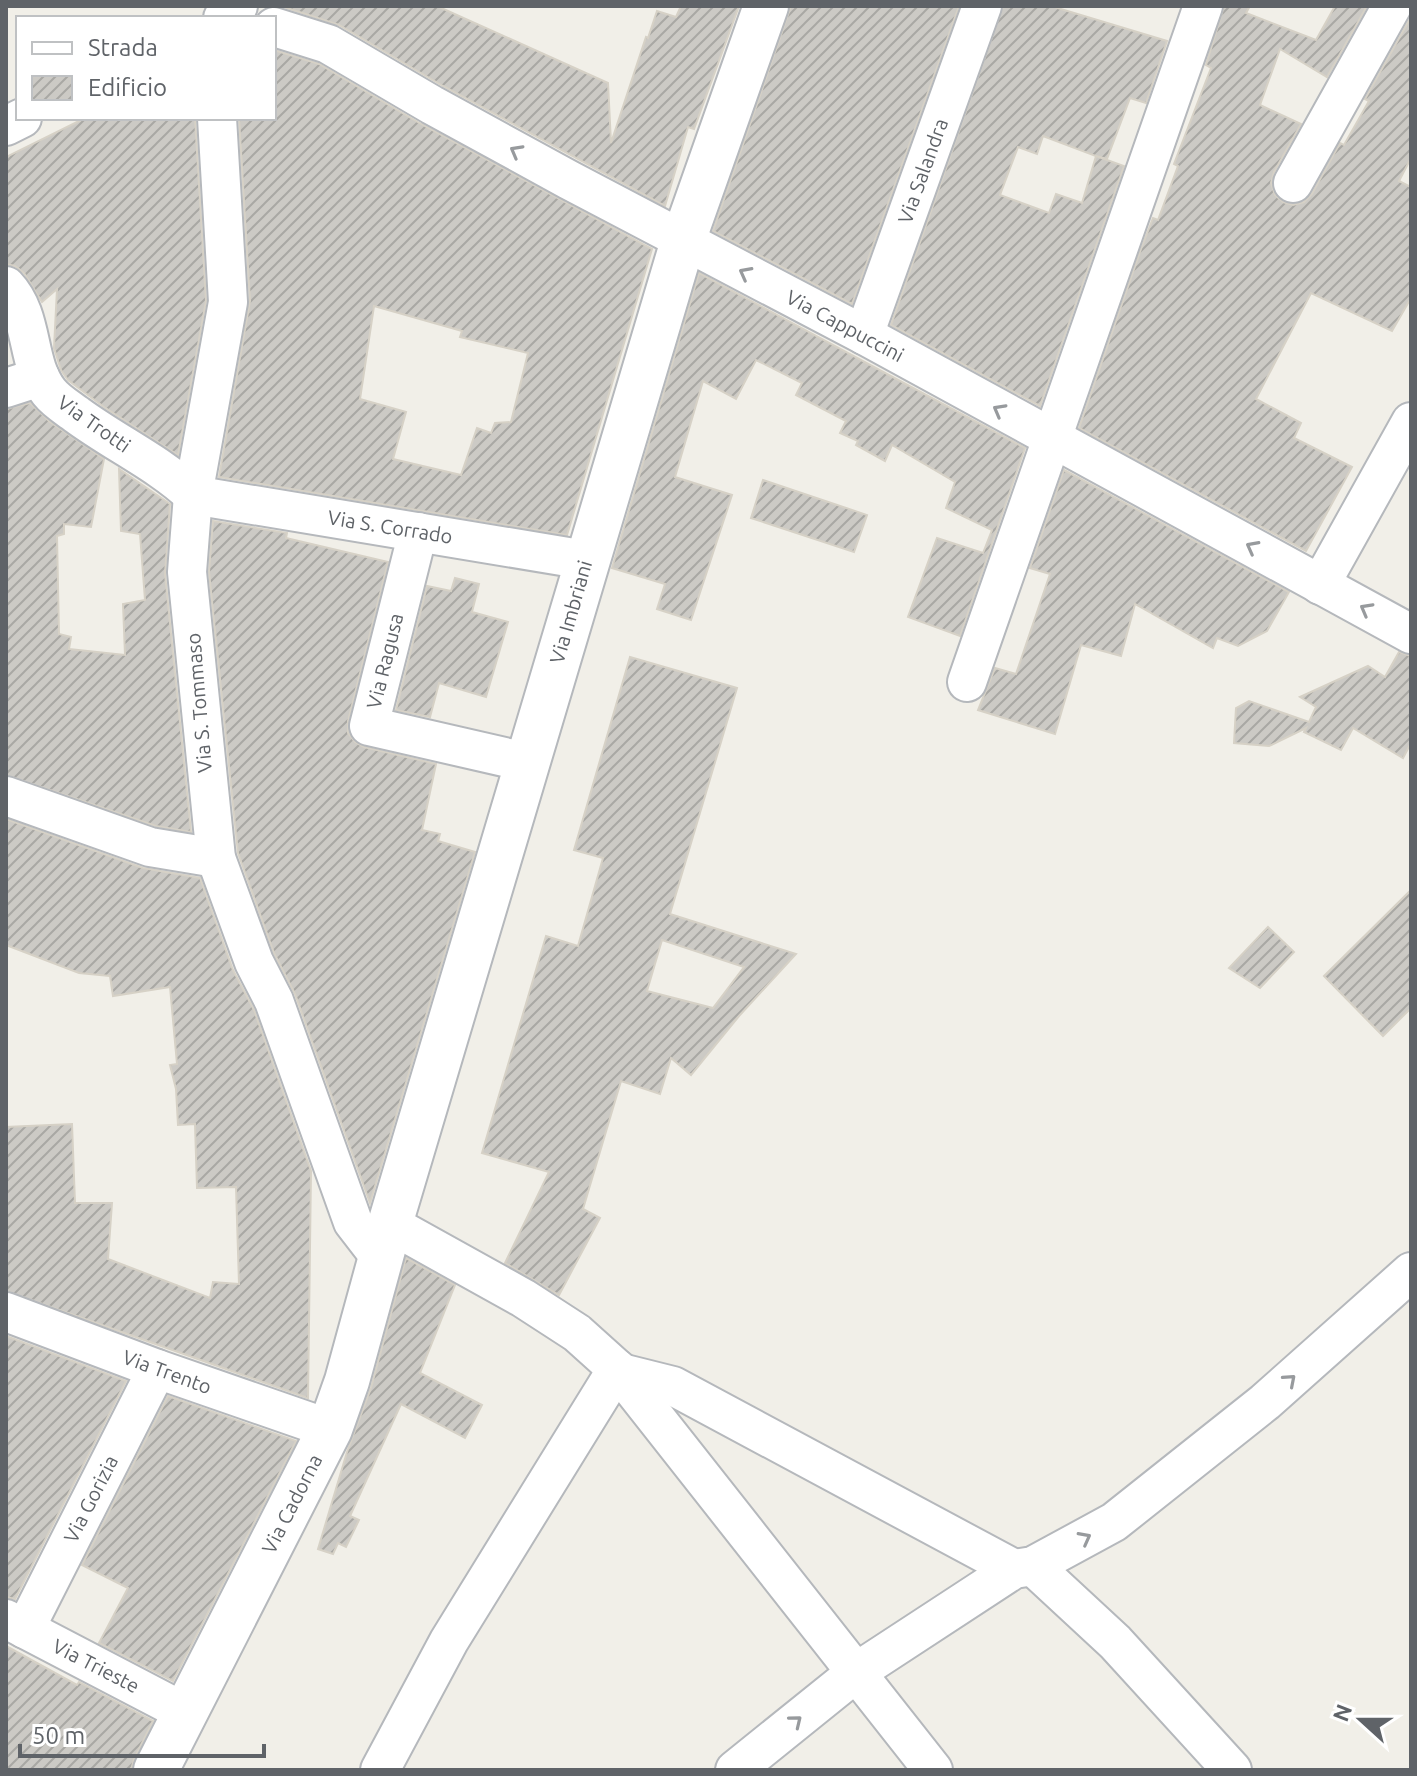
<svg xmlns="http://www.w3.org/2000/svg" width="1417" height="1776" viewBox="0 0 1417 1776" font-family="Ubuntu,sans-serif">
<style>
.building{fill:url(#building-hatch);stroke:#d6d1c6;stroke-width:2;fill-rule:evenodd}
.lines{fill:none;stroke-linecap:round;stroke-linejoin:round}
.minor-casing{stroke:#b5b8bc;stroke-width:42}
.tertiary-casing{stroke:#b5b8bc;stroke-width:48}
.minor{stroke:#fff;stroke-width:38}
.tertiary{stroke:#fff;stroke-width:44}
.oneway{stroke:#979a9d}
.labels{text-anchor:middle;stroke-width:6;stroke-linejoin:round;paint-order:stroke}
.street-label{font-size:20px;fill:#5f6368;stroke:#fff}
</style>
<defs>
<pattern id="building-hatch" width="6" height="6" patternUnits="userSpaceOnUse" patternTransform="scale(2)"><rect width="6" height="6" fill="#cccac5"/><path d="M-1 1l2-2M0 6l6-6M5 7l2-2" fill="none" stroke="#a9a8a4"/></pattern>
</defs>
<rect width="100%" height="100%" fill="#f1efe8"/>
<g class="building">
<polygon points="281,6 437,6 608,83 611,143 646,37 648,38 657,11 676,17 681,6 739,6 694,129 688,127 665,206 443,86 339,25"/>
<polygon points="791,6 959,6 852,304 713,231"/>
<path d="M1003,6H1051L1167,41L1146,103L1130,98L1107,159L1096,156L1124,166L1040,406L891,325ZM1043,136L1096,156L1082,203L1056,194L1049,213L1000,195L1018,147L1037,154Z"/>
<polygon points="1224,6 1250,6 1246,13 1316,40 1335,6 1367,6 1327,77 1280,49 1260,105 1301,124 1274,172 1271,183 1275,195 1283,202 1293,205 1304,202 1312,194 1340,143 1344,145 1369,101 1365,99 1411,17 1411,158 1399,181 1411,187 1411,298 1392,331 1311,293 1256,399 1301,423 1294,438 1352,467 1306,551 1079,428 1141,249 1153,218 1158,220 1178,166 1174,164 1211,68 1206,65"/>
<path d="M274,50L319,64L421,124L652,249L567,535L219,477L250,301L239,118H274ZM374,306L462,331L460,337L528,353L511,422L495,423L491,433L477,428L461,475L393,459L406,412L360,399Z"/>
<polygon points="85,118 195,118 206,301 178,455 104,407 68,380 61,370 54,348 57,289 42,302 24,273 15,266 6,264 6,157"/>
<polygon points="699,273 1025,448 960,636 908,617 937,538 983,553 992,530 946,508 955,482 892,445 885,461 856,445 858,441 840,433 846,421 796,395 802,383 756,360 736,399 703,381 675,477 732,495 691,620 657,609 665,584 612,568"/>
<polygon points="30,403 50,422 104,459 91,527 64,524 64,534 57,536 59,634 71,637 69,649 125,655 123,604 145,600 140,534 121,531 119,469 170,504 165,574 191,832 156,826 6,775 6,409"/>
<polygon points="1064,470 1289,592 1267,631 1238,646 1217,638 1213,648 1135,604 1121,656 1081,645 1055,734 978,710 995,668 1016,674 1050,574 1030,568"/>
<polygon points="763,480 867,515 854,552 751,518"/>
<polygon points="213,521 287,533 286,538 388,562 348,721 348,733 355,742 364,747 436,764 422,830 440,834 438,841 475,852 370,1203 295,994 274,953 238,853 209,572"/>
<polygon points="455,578 479,584 472,612 508,622 486,697 439,683 430,717 396,710 427,586 451,591"/>
<polygon points="1399,652 1411,656 1411,743 1403,758 1353,728 1341,750 1304,732 1306,728 1269,746 1234,743 1236,708 1249,701 1309,722 1316,707 1300,697 1368,666 1385,677"/>
<path d="M630,657L737,688L670,914L796,954L739,1016L691,1075L671,1058L660,1094L621,1081L583,1209L600,1218L559,1295L505,1263L549,1172L482,1153L546,936L578,946L603,858L574,850ZM662,940L744,967L713,1008L647,991Z"/>
<polygon points="6,819 143,868 200,878 233,970 254,1010 311,1171 308,1398 6,1291 6,1127 72,1124 75,1203 112,1203 108,1259 210,1298 213,1282 239,1284 236,1187 197,1188 195,1124 178,1125 176,1089 170,1065 177,1064 170,987 113,996 110,976 79,973 6,945"/>
<polygon points="1411,890 1411,1008 1383,1036 1324,976"/>
<polygon points="1268,927 1294,952 1260,988 1229,968"/>
<polygon points="406,1258 455,1285 420,1373 482,1405 465,1438 401,1404 350,1516 359,1520 346,1547 338,1543 333,1554 318,1549 347,1452 371,1388"/>
<polygon points="6,1336 126,1381 15,1599 6,1597"/>
<polygon points="168,1396 296,1441 173,1681 99,1643 128,1588 82,1565"/>
<polygon points="6,1646 77,1685 79,1682 153,1721 134,1759 131,1770 6,1770"/>
</g>
<g class="lines">
<defs>
<g id="minor">
<polyline points="223,18 238,6"/>
<polyline points="274,27 328,44 432,105 569,180 864,335 1411,634"/>
<polyline points="217,118 228,302 193,495 187,572 216,858 254,962 274,1001 353,1222 380,1257"/>
<polyline points="6,126 22,118"/>
<polyline points="1293,183 1392,6"/>
<path d="M6,286C35,317 25,362 49,392C57,402 68,408 77,415C115,443 159,463 193,495L586,560"/>
<polyline points="864,335 982,6"/>
<polyline points="6,388 40,377"/>
<polyline points="418,532 369,726 526,762"/>
<polyline points="1320,585 1411,422"/>
<polyline points="967,682 1203,6"/>
<polyline points="6,796 150,847 216,858"/>
<polyline points="390,1224 523,1298 577,1333 617,1369 933,1770"/>
<polyline points="6,1312 157,1369 330,1429"/>
<polyline points="621,1373 673,1386 1014,1569"/>
<polyline points="1033,1566 1115,1642 1232,1770"/>
<polyline points="6,1619 186,1713"/>
<polyline points="25,1629 157,1369"/>
<polyline points="380,1770 449,1641 617,1369"/>
<polyline points="735,1770 858,1671 1014,1569 1033,1566 1114,1522 1265,1402 1411,1272"/>
</g>
<polyline id="tertiary" points="156,1770 330,1429 347,1381 390,1224 683,241 766,6"/>
</defs>
<use href="#minor" class="minor-casing"/>
<use href="#tertiary" class="tertiary-casing"/>
<use href="#minor" class="minor"/>
<use href="#tertiary" class="tertiary"/>
</g>
<defs><path id="oneway-chevron" d="M-2-3.5L2.5 0L-2 3.5" fill="none" stroke-width="1.6" stroke-linecap="round" stroke-linejoin="round" transform="scale(2)"/></defs>
<g class="oneway">
<use href="#oneway-chevron" transform="translate(516 151) rotate(-151)"/>
<use href="#oneway-chevron" transform="translate(745 273) rotate(-152)"/>
<use href="#oneway-chevron" transform="translate(999 410) rotate(-151)"/>
<use href="#oneway-chevron" transform="translate(1252 547) rotate(-152)"/>
<use href="#oneway-chevron" transform="translate(1366 609) rotate(-151)"/>
<use href="#oneway-chevron" transform="translate(1290 1380) rotate(-41)"/>
<use href="#oneway-chevron" transform="translate(1085 1538) rotate(-28)"/>
<use href="#oneway-chevron" transform="translate(796 1721) rotate(-39)"/>
</g>
<g class="labels">
<g class="street-label">
<text transform="translate(923 171) rotate(-70)" y="7">Via Salandra</text>
<text transform="translate(845 326) rotate(28)" y="7">Via Cappuccini</text>
<text transform="translate(94 424) rotate(35)" y="7">Via Trotti</text>
<text transform="translate(390 527) rotate(9)" y="7">Via S. Corrado</text>
<text transform="translate(571 612) rotate(-74)" y="7">Via Imbriani</text>
<text transform="translate(385 661) rotate(-76)" y="7">Via Ragusa</text>
<text transform="translate(199 703) rotate(-95)" y="7">Via S. Tommaso</text>
<text transform="translate(167 1372) rotate(20)" y="7">Via Trento</text>
<text transform="translate(91 1499) rotate(-63)" y="7">Via Gorizia</text>
<text transform="translate(292 1504) rotate(-63)" y="7">Via Cadorna</text>
<text transform="translate(96 1666) rotate(27)" y="7">Via Trieste</text>
</g>
</g>
<rect width="1417" height="1776" fill="none" stroke="#5f6368" stroke-width="16"/>
<rect x="16" y="16" width="260" height="104" fill="#ffffff" stroke="#bfc1c3" stroke-width="2"/>
<rect x="32" y="42" width="40" height="12" fill="#ffffff" stroke="#bfc1c3" stroke-width="2"/>
<text x="88" y="56" font-size="24" fill="#5f6368">Strada</text>
<rect x="32" y="76" width="40" height="24" fill="url(#building-hatch)" stroke="#bfc1c3" stroke-width="2"/>
<text x="88" y="96" font-size="24" fill="#5f6368">Edificio</text>
<g transform="translate(1361 1720) rotate(291)" stroke="#ffffff" stroke-width="6" paint-order="stroke">
<path d="M0-6L14 30L0 20L-14 30Z" fill="#5f6368"/>
<text y="-12" font-size="22" font-weight="bold" text-anchor="middle" fill="#5f6368">N</text>
</g>
<path d="M20 1744v12h244v-12" fill="none" stroke="#5f6368" stroke-width="4"/>
<text x="32" y="1744" font-size="24" fill="#5f6368" stroke="#ffffff" stroke-width="6" paint-order="stroke">50 m</text>
</svg>
